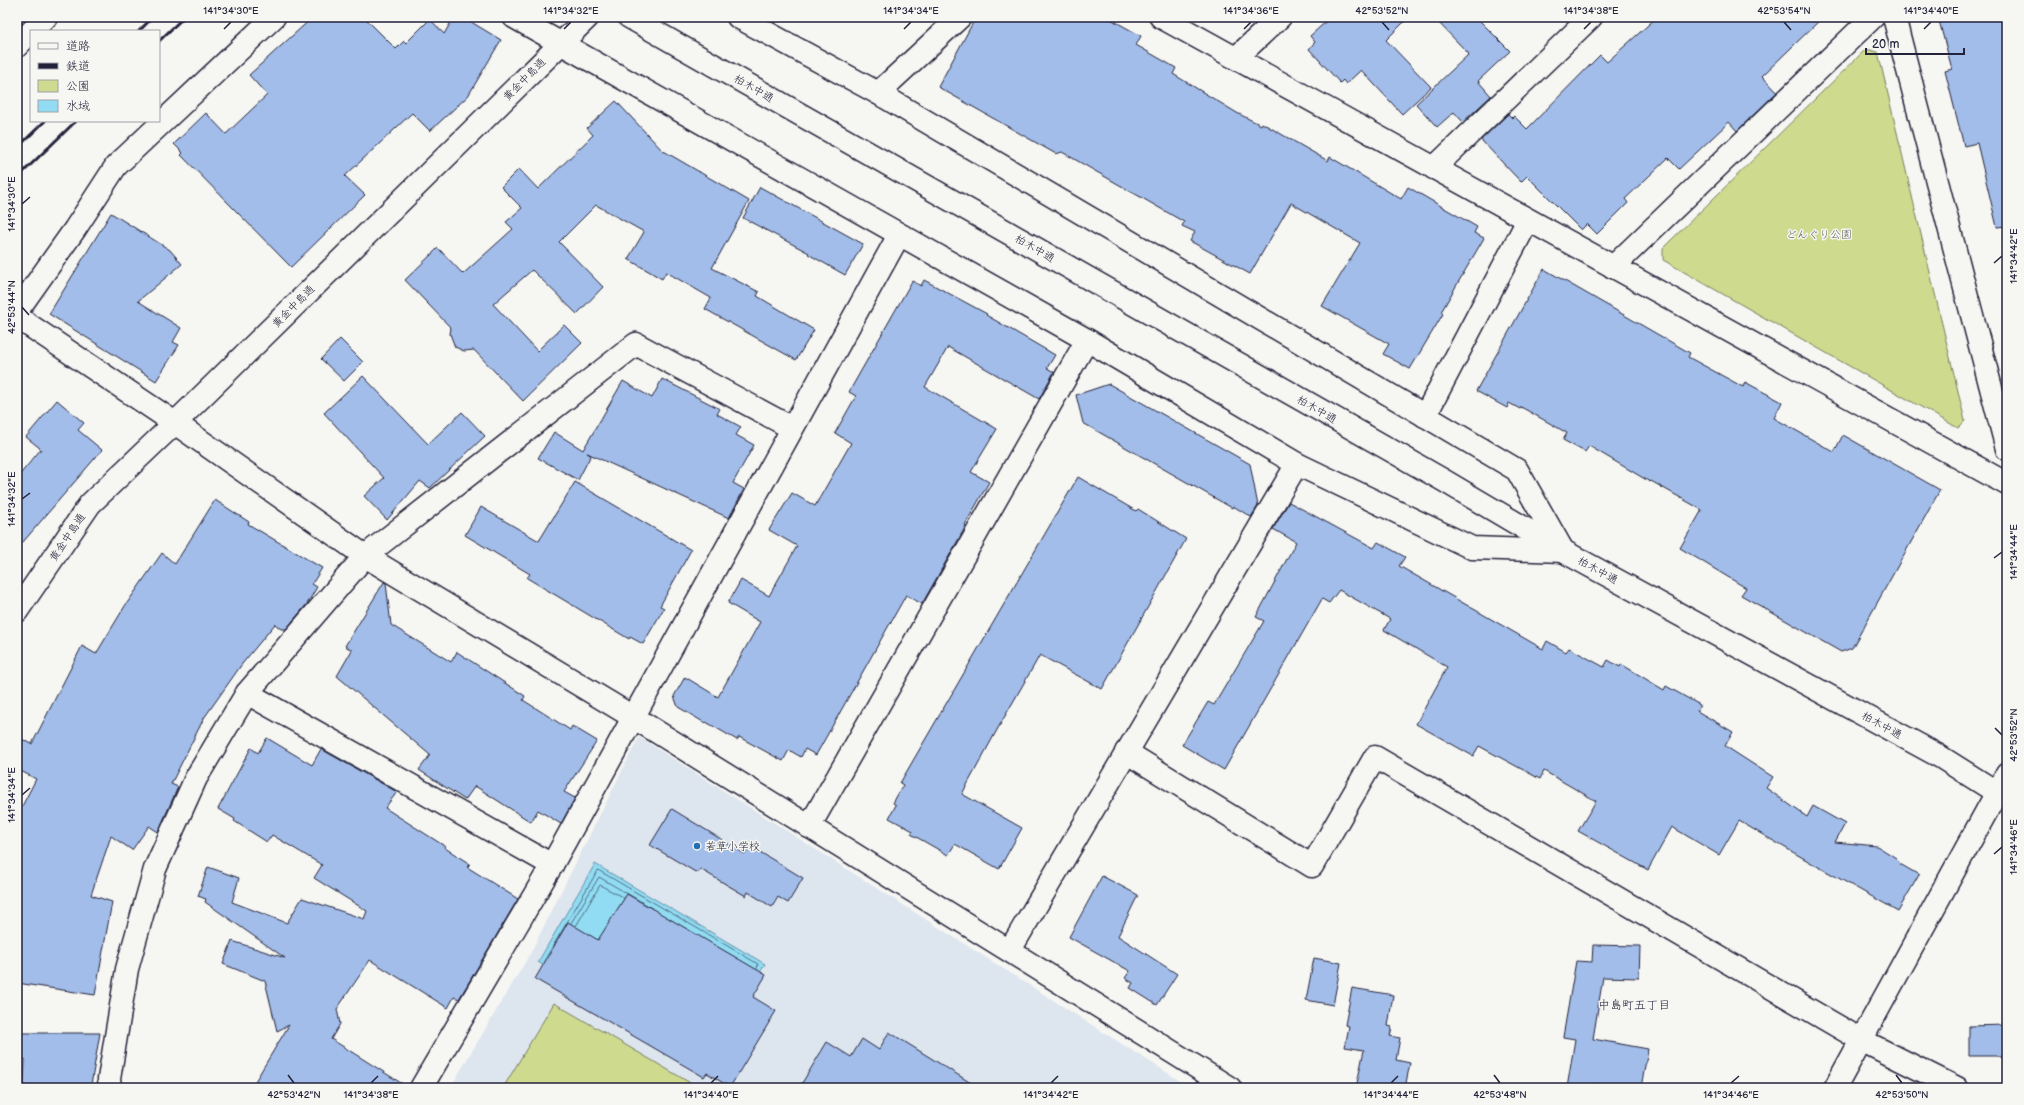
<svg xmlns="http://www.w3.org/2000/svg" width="2024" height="1105" viewBox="0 0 2024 1105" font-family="'Balsamiq Sans','Klee One',sans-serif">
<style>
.built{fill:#dde5ef}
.green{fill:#ceda8d;stroke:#787e64}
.water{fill:#91dcf2;stroke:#6592a9}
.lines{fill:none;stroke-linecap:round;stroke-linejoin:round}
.shore{stroke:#4e6c84;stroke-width:1}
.building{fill:#a2bde9;stroke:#22223b}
.street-casing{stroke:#22223b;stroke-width:25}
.secondary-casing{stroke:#22223b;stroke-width:25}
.street{stroke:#f6f6f2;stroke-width:22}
.secondary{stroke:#f6f6f2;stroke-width:22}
.rail{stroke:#22223b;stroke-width:3}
.ticks{fill:none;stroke:#22223b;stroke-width:1.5}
.poi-dot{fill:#1f6fb2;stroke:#f6f6f2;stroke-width:1.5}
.labels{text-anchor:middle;stroke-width:3;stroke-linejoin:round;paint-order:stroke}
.street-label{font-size:11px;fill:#22223b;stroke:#f6f6f2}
.park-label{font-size:11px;fill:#565954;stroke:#f6f6f2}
.poi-label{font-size:11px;fill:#22223b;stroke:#f6f6f2;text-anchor:start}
.neighbourhood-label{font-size:12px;fill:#22223b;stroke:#f6f6f2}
.neatline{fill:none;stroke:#22223b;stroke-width:1.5}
.ticks-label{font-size:10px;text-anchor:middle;fill:#22223b}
</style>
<rect width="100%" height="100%" fill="#f6f6f2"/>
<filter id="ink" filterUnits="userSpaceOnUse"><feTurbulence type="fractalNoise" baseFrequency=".025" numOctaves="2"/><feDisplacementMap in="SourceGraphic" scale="8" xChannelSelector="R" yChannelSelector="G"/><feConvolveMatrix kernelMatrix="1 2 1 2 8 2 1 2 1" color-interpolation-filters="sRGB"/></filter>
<g filter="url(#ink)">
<polygon class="built" points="639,737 1191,1088 450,1088 529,956"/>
<g class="green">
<polygon points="1866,49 1878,52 1965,421 1958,428 1663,260 1663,248"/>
<polygon points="554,1003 699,1088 503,1088"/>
</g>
<polygon class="water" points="595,864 765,964 707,1062 538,962"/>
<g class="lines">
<g class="shore">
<polyline points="571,923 599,877 652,908"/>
<polyline points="576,926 600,885 624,898"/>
<polyline points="544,961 598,870 758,964 757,969"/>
</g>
</g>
<g class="building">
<polygon points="313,17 364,17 396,49 404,41 406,43 430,19 444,34 454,17 463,17 501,40 468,96 430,131 412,113 345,176 365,195 291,267 181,155 183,153 174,144 206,113 226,134 267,95 249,75"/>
<polygon points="976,17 1107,17 1141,36 1136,45 1176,68 1173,74 1237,113 1261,125 1262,123 1328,161 1330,157 1401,199 1408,187 1477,227 1474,233 1484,238 1441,312 1443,314 1410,369 1383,354 1389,344 1322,306 1360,243 1291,203 1250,274 1190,241 1195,232 1182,226 1184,222 1062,152 1056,154 938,87"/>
<polygon points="1331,17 1409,17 1386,40 1431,87 1402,114 1361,70 1346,84 1343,80 1340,83 1309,49 1315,42 1310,36"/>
<polygon points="1433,17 1476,17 1510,51 1478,81 1491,96 1463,122 1454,112 1437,127 1416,104 1469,54"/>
<polygon points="1657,17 1823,17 1762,76 1777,92 1737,131 1729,122 1679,169 1668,158 1625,199 1628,203 1597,234 1587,224 1581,230 1527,176 1521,182 1481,140 1508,114 1512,118 1514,116 1527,129 1600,55 1607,62"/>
<polygon points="1938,17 2007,17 2007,226 1997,227 1977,143 1964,146 1945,71 1952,69"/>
<polygon points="616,101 662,150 749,201 712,268 759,292 757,296 814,330 796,360 705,309 711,298 666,272 662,279 628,259 644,232 596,205 559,242 603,287 577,314 532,270 493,304 537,351 564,325 582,343 523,401 474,350 464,351 455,347 450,334 451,328 405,280 438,248 463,274 513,229 506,222 522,208 501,187 519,169 538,189 593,135 587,128"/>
<polygon points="760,187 863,244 845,275 808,254 809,253 743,218"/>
<polygon points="111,213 170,250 182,264 138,301 181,328 173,342 179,345 156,381 49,314"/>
<polygon points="1544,269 1690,353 1688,357 1743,387 1745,382 1782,402 1774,418 1834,452 1843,435 1940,490 1852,648 1841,652 1741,595 1746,588 1680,548 1702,510 1651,481 1650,482 1589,446 1585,452 1563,440 1567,433 1521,407 1520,409 1509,403 1507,408 1476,391"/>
<polygon points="924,280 987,314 986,315 1055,355 1047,368 1054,372 1039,399 948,347 925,387 997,429 971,472 989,482 965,525 966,526 922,604 906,595 816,755 805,749 801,757 789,750 783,761 739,737 737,740 706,722 705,723 678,707 674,696 685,677 718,697 760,622 728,603 741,580 769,596 797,546 769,530 792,493 815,506 851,443 835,433 856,396 849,392 912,281 921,286"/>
<polygon points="340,339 363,362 344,381 321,359"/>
<polygon points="363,376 428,444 462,412 485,436 430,488 420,481 387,520 364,496 384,478 324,413"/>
<polygon points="662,379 720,409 717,414 741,427 736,435 754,445 733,483 744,489 729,518 587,453 591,455 578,480 538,458 554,432 583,450 623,381 652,398"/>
<polygon points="1109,384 1250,464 1258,506 1251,517 1233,506 1232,508 1083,423 1076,395"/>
<polygon points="57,400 84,423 78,430 102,450 17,549 17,478 41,449 26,437"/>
<polygon points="1078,477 1136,511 1138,509 1186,539 1102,689 1040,655 997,730 962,794 1022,828 999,869 955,844 948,855 911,834 913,831 889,818 896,805 893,803 903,785 900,783"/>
<polygon points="575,482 691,550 660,606 664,608 643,644 630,637 629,639 527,578 530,574 465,535 481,507 539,541"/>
<polygon points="215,500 249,522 248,524 322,568 312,584 317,587 307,604 286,629 281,629 275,624 242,664 204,718 171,784 178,787 158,832 149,826 132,850 111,836 91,895 112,902 95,995 17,983 17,816 36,779 17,769 17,737 32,744 82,646 96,654 125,606 162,553 175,564"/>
<polygon points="1289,502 1374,548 1378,542 1405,557 1399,566 1543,649 1547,641 1566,652 1569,648 1604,667 1608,660 1620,667 1621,664 1664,690 1666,686 1700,705 1697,711 1733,732 1725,746 1773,777 1766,788 1807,817 1813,806 1845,824 1835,842 1877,846 1896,858 1900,864 1919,875 1898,911 1815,865 1739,821 1719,855 1672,827 1648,870 1578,831 1596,801 1544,771 1540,779 1479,746 1473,756 1416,724 1447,667 1384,630 1390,619 1339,590 1329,603 1322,599 1224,770 1182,745 1208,702 1214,705 1264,621 1256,617 1296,542 1273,529"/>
<polygon points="384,582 386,583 391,625 451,662 457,652 525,696 523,700 570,730 572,726 597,741 564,792 575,798 561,824 538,810 531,822 475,786 465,800 419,770 430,755 337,676 352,650 345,646"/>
<polygon points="267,738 312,765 321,749 397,792 385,808 446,847 445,848 470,864 467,867 518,899 459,999 454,997 448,1008 370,960 337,1009 340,1024 331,1039 409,1088 251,1088 289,1025 277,1031 265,981 223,964 232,941 285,958 205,902 206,899 198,896 208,867 239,878 232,902 287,923 302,898 364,919 367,911 314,878 322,865 272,835 267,842 234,821 235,819 218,809 251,748 258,753"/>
<polygon points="672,809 745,854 750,846 803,878 788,903 778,897 772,907 748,892 746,896 700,869 697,873 650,845"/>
<polygon points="1102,876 1138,895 1118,936 1177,974 1157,1005 1130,988 1133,983 1125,978 1130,971 1069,937"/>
<polygon points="627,894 766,975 753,997 776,1011 730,1087 707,1073 704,1077 535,979 568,922 598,940"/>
<polygon points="1593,945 1640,946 1639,978 1603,977 1593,1039 1648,1049 1641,1088 1619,1088 1594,1084 1593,1088 1567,1088 1575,1039 1563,1037 1576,961 1592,962"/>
<polygon points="1314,958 1341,963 1333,1005 1306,1000"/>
<polygon points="1352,988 1393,995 1388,1026 1392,1027 1390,1036 1400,1038 1396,1060 1410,1063 1405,1088 1356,1088 1364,1050 1345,1047 1349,1026 1345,1025"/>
<polygon points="2007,1025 2007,1056 1969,1056 1969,1026"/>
<polygon points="889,1032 979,1088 799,1088 827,1042 851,1057 862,1039 879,1050"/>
<polygon points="20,1033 100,1033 91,1085 82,1084 82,1088 24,1088 25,1059 18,1059"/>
</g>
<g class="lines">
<defs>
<g id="street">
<polyline points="514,17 1087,340 1297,464 1472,548 1563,551"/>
<polyline points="738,17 878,93 1517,470 1563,551"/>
<polyline points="1161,17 2007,484"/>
<polyline points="1894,17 2007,449"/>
<polyline points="32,31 46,17"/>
<polyline points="17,46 31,32"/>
<polyline points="1236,58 1280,17"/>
<polyline points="878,93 960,17"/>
<polyline points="1434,168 1591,17"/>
<polyline points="1613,267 1873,17"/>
<polyline points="17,311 75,229 116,166 274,17"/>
<polyline points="1425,416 1528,220"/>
<polyline points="247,693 552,865"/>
<polyline points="1126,752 1312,866 1375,757 1863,1041 1957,1088"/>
<polyline points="809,827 1087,340"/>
<polyline points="1010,950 1297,464"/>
<polyline points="110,1088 109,1079 127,969 155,869 196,778 247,693 365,556 636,344 792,428"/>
<polyline points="421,1088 552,865 899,235"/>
<polyline points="1835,1088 2007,774"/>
</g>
<g id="secondary">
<polyline points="629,17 1443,480 1563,551 1939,756 1996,792 2007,796"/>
<polyline points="17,317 175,423 365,556 633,717 1230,1088"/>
<polyline points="17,611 90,504 175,423 588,17"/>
</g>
</defs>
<use href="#street" class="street-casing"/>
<use href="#secondary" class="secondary-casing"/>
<use href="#street" class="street"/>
<use href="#secondary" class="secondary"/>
<g class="rail">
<polyline points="139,31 153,17"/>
<polyline points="159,41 184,17"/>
<polyline points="17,148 45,121"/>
<polyline points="17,178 76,121"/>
</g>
</g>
</g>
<path class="ticks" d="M1382,22L1389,30M1784,22L1791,30M224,29L231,22M564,29L571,22M904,29L911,22M1244,29L1251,22M1584,29L1591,22M1924,29L1931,22M22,204L30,197M1994,263L2002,256M22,307L29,315M22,499L30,493M1994,558L2002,552M1995,728L2002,735M22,795L30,788M1994,854L2002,847M288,1075L294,1083M1494,1075L1500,1083M1896,1075L1902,1083M371,1083L378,1076M711,1083L718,1076M1051,1083L1058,1076M1391,1083L1398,1076M1731,1083L1739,1076"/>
<circle class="poi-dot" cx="697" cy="846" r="4"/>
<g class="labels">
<g class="street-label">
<text transform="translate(524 79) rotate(-45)" y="4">黄金中島通</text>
<text transform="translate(754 88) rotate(30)" y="4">柏木中通</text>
<text transform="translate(1035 248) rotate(30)" y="4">柏木中通</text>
<text transform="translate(293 306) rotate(-45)" y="4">黄金中島通</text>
<text transform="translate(1317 409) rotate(30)" y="4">柏木中通</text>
<text transform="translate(67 537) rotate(-56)" y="4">黄金中島通</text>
<text transform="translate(1598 570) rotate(29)" y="4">柏木中通</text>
<text transform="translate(1882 725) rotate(29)" y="4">柏木中通</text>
</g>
<g class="park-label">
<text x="1819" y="238">どんぐり公園</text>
</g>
<g class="poi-label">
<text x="705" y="850">若草小学校</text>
</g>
<g class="neighbourhood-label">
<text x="1634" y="1009">中島町五丁目</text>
</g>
</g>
<rect width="2024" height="1105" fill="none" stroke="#f6f6f2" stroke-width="44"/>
<rect x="30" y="30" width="130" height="92" fill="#f6f6f2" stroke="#a1a1a9"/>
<rect x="38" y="43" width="20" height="6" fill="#f6f6f2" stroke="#a1a1a9"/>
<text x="66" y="50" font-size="12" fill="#22223b">道路</text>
<rect x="38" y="63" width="20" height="6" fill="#22223b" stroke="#a1a1a9"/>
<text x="66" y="70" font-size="12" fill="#22223b">鉄道</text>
<rect x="38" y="80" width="20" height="12" fill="#ceda8d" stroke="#a1a1a9"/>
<text x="66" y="90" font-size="12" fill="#22223b">公園</text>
<rect x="38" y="100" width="20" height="12" fill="#91dcf2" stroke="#a1a1a9"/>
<text x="66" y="110" font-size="12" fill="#22223b">水域</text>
<path d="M1866 48v6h98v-6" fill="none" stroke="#22223b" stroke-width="2"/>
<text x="1872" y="48" font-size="12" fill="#22223b" stroke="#f6f6f2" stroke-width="3" paint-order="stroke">20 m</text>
<rect x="22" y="22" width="1980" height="1061" class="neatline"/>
<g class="ticks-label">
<text x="231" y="14">141°34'30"E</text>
<text x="571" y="14">141°34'32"E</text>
<text x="911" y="14">141°34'34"E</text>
<text x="1251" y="14">141°34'36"E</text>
<text x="1382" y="14">42°53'52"N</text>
<text x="1591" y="14">141°34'38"E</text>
<text x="1784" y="14">42°53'54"N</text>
<text x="1931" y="14">141°34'40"E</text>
<text transform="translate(11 204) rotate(-90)" y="4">141°34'30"E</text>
<text transform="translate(2013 256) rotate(-90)" y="4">141°34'42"E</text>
<text transform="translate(11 307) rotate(-90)" y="4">42°53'44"N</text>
<text transform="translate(11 499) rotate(-90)" y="4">141°34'32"E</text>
<text transform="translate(2013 552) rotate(-90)" y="4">141°34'44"E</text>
<text transform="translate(2013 735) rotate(-90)" y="4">42°53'52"N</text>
<text transform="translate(11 795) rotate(-90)" y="4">141°34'34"E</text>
<text transform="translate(2013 847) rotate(-90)" y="4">141°34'46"E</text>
<text x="294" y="1098">42°53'42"N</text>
<text x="371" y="1098">141°34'38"E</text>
<text x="711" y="1098">141°34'40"E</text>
<text x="1051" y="1098">141°34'42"E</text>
<text x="1391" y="1098">141°34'44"E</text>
<text x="1500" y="1098">42°53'48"N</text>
<text x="1731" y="1098">141°34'46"E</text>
<text x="1902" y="1098">42°53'50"N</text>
</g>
</svg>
